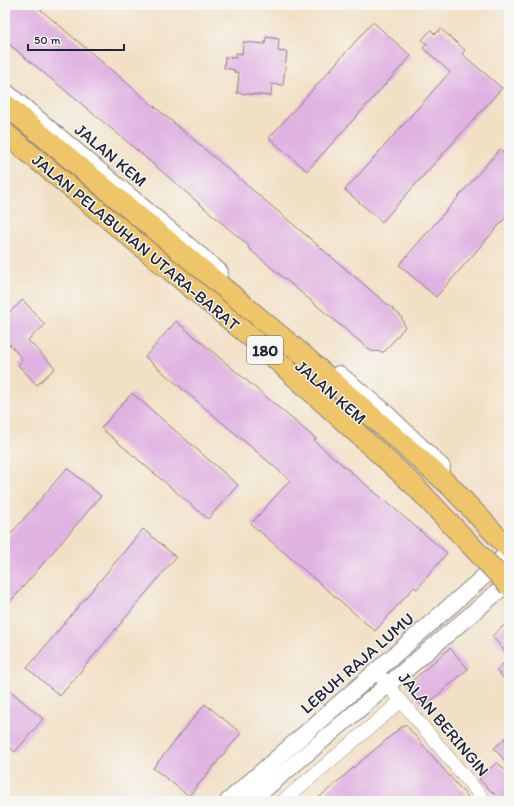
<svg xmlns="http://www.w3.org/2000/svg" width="514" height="806" viewBox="0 0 514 806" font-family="Itim,sans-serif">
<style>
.building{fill:#e0b2e1}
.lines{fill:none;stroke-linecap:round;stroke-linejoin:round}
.minor-casing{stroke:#8a8180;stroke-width:14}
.tertiary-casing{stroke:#8a8180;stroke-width:18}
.primary-casing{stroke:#8a8180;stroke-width:22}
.minor{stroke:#fff;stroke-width:13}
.tertiary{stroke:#fff;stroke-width:16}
.primary{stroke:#eec569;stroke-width:20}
.primary-bridge-casing{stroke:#8a8180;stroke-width:22;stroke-linecap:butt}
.primary-bridge{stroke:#eec569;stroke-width:20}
.labels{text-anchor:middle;stroke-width:3;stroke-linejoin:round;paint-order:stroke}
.shield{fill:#f6f6f2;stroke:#626272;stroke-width:1}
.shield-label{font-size:16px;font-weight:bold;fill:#22223b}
.street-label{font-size:17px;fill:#22223b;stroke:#f6f6f2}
</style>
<rect width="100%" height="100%" fill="#f6f6f2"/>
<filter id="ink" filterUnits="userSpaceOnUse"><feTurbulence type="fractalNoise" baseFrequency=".025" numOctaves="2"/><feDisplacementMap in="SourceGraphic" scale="8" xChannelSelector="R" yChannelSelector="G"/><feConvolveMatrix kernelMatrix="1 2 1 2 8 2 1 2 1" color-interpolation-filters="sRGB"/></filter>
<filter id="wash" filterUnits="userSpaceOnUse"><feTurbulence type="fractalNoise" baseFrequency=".012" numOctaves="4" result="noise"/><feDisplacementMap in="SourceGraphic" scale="16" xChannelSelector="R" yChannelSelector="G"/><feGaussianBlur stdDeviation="0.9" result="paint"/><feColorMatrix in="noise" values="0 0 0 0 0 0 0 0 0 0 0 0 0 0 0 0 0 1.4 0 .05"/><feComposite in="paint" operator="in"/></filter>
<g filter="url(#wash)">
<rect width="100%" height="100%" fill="#f2e0c5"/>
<g id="blocks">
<g class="building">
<polygon points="5,5 35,5 401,316 405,327 384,352 371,351 364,345 248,248 249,246 118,134 5,41"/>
<polygon points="373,22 411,56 307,171 269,138"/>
<polygon points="441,29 465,50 462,54 502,88 382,222 345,190 450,72 423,48 427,44 422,40 431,30 435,34"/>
<polygon points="266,37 279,39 278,51 287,52 283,85 272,84 271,96 237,93 239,73 234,72 235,70 224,68 225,57 236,58 236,53 242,54 243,42 265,44"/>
<polygon points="500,149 509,157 509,214 436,297 399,265"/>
<polygon points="23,300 45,325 28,340 55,368 37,385 18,365 23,360 5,339 5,316"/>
<polygon points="176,321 316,439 314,441 447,553 417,589 414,587 375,631 251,524 290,480 145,357"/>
<polygon points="132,393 238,485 208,519 101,428"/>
<polygon points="67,468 101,496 5,608 5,541"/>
<polygon points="143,529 176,557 60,696 27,668"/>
<polygon points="509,621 509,656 492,636"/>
<polygon points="450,648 468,669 424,707 406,686"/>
<polygon points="509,659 509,684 496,670"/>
<polygon points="5,686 43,719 15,752 5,744"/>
<polygon points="205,704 241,733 189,796 153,768"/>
<polygon points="405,724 471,801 315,801 366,757"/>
<polygon points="509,735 509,766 494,748"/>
<polygon points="497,762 509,774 509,795 503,801 501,801 479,779"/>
</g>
</g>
</g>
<g filter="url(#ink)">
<use href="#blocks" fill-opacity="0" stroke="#8a8180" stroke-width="1"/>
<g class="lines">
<defs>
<g id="minor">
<polyline points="376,671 485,801"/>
<polyline points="283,801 401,701"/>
</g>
<g id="tertiary">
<polyline points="5,91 220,272"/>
<polyline points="339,374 382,409 442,467"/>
<polyline points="228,801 489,572 509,551"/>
<polyline points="251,801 509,582"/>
</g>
<polyline id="primary" points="5,104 302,354 451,487 509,549"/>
</defs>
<use href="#minor" class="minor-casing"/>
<use href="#tertiary" class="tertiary-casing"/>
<use href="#primary" class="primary-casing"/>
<use href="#minor" class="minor"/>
<use href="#tertiary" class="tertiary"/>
<use href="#primary" class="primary"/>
<defs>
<polyline id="primary-bridge" points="5,133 259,344 415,486 509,586"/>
</defs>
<use href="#primary-bridge" class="primary-bridge-casing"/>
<use href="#primary-bridge" class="primary-bridge"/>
</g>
</g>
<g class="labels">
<rect class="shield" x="247" y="336" width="36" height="28" rx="3"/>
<g class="shield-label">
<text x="265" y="356">180</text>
</g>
<g class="street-label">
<text transform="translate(111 155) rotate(40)" y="6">JALAN KEM</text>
<text transform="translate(136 242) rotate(40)" y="6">JALAN PELABUHAN UTARA-BARAT</text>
<text transform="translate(331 392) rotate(41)" y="6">JALAN KEM</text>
<text transform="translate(357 663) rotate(-41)" y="6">LEBUH RAJA LUMU</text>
<text transform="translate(444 724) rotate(50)" y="6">JALAN BERINGIN</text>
</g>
</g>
<rect width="514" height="806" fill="none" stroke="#f6f6f2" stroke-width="20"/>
<path d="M28 44v6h96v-6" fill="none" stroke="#22223b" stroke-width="2"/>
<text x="34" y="44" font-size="12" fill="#22223b" stroke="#f6f6f2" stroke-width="3" paint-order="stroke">50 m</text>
</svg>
